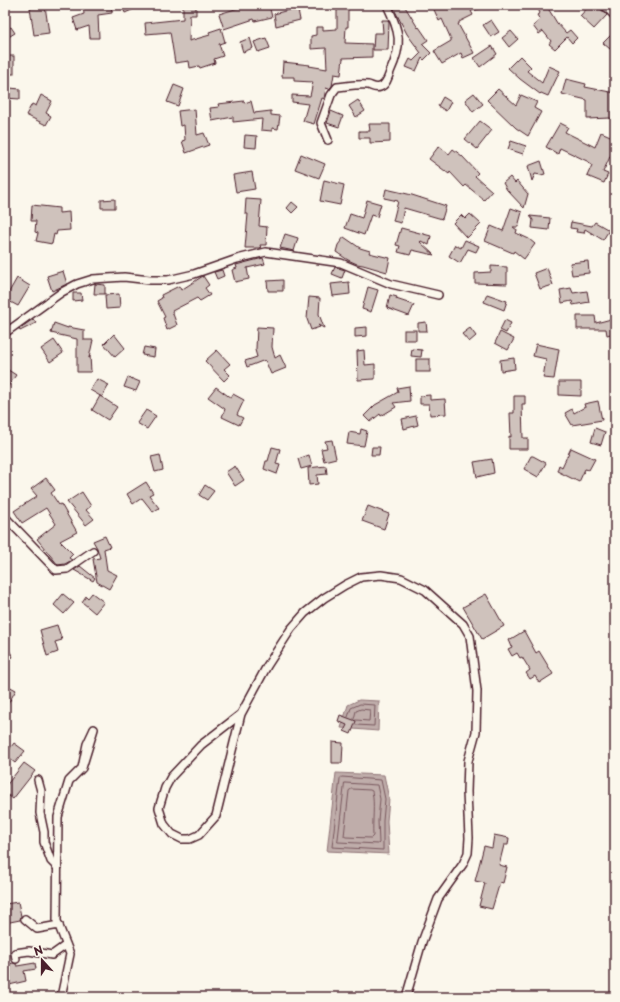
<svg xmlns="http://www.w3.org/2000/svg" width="620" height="1002" viewBox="0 0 620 1002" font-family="'Playpen Sans',sans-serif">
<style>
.water{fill:#bfadaa;stroke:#907477}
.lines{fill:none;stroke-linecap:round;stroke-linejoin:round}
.shore{stroke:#79585e;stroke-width:1}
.building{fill:#cfc2bc;stroke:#4a1f2b}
.minor-casing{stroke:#4a1f2b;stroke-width:10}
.minor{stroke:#fbf7ec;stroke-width:7}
</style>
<rect width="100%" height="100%" fill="#fbf7ec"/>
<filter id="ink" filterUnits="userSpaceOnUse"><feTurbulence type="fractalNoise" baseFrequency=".025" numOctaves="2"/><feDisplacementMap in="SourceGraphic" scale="8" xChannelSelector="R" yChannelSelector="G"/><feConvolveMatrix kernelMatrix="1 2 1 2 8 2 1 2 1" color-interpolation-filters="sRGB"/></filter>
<g filter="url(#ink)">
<g class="water">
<polygon points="359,700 379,701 378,731 341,728 348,705"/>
<polygon points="336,773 384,775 389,799 387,821 389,854 327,851"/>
</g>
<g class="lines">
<g class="shore">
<polyline points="348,717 351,708 360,704 375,705 374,726 356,725"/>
<polyline points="354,719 356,711 361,709 370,710 369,721 356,720"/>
<polygon points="342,777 381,780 385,799 383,821 383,850 332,847 340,779"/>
<polygon points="345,783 377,785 380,799 378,821 379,843 378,844 338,842"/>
<path d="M352,789L370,790L372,791C375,805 372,821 373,836L371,838L346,837L344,836L349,791Z"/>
</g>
</g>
<g class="building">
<polygon points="83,5 111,5 112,13 98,15 99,38 90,38 89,26 77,30 73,18 84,14"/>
<polygon points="122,5 143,5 125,13"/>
<polygon points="183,5 196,5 196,15 190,15 189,41 210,35 209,32 221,28 225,42 219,44 223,56 214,59 215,63 200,68 199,66 190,68 189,61 175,63 170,32 146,34 145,23 183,19"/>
<polygon points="248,5 269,5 272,17 255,21 254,19 224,29 219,14"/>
<polygon points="292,5 297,5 300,20 276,26 274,14 292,9"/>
<polygon points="337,5 348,5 348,27 346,27 345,43 372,44 372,57 343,58 341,75 334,74 332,86 329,89 326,88 324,99 322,98 314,124 303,121 308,104 292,102 292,95 310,96 313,82 294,81 294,77 282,77 283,62 310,65 309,66 327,69 326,48 311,49 311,36 316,35 316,27 323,27 323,30 337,29"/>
<polygon points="400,5 404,5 418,28 419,27 428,40 422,44 431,53 424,60 422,58 416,71 406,67 410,59 413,61 421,53 407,34 394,9"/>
<polygon points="432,5 454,5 456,9 465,5 486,5 487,7 471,11 473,15 459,22 459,24 458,24 474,53 463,58 461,53 442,64 434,51 451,41 451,39 442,19 439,21"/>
<polygon points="536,5 546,5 557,23 566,33 570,30 577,38 572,43 567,37 555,49 549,44 551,41 543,31 539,34 533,26 540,20 537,15 540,13"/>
<polygon points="590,5 596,5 607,15 594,29 580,16"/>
<polygon points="45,6 49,33 34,35 30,8"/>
<polygon points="382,20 388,20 389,23 388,50 373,50 374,33 383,33"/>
<polygon points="491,20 499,32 491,37 483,25"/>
<polygon points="11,27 15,33 5,39 5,30"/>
<polygon points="511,31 518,39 509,47 502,38"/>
<polygon points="615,31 615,44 610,49 603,43"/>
<polygon points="250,38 253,48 243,52 240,42"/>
<polygon points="266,38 270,48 258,52 254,42"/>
<polygon points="492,46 497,54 480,67 474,58"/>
<rect x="5" y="56" width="9" height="18"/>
<polygon points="520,56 531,67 527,71 542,83 549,66 560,71 548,96 541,93 540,94 520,79 508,68"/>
<polygon points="566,79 586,84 585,87 615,93 615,121 610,118 587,119 587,100 562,94"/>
<polygon points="174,85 184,89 178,106 167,102"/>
<polygon points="10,88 20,89 20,99 5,98 5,89"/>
<polygon points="498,89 516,105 521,95 537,102 534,108 541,112 528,136 516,128 487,100"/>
<polygon points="474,93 483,104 473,112 465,100"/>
<polygon points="41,95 52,101 46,113 51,116 46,125 26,115 32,104 36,106"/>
<polygon points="443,97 451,102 446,111 438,106"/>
<polygon points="358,100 365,111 356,117 349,106"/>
<polygon points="244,101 244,103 251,101 254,113 271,111 271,115 280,116 278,129 272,128 272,131 261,130 262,119 233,122 233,117 212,121 210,108 219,107 218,104"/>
<polygon points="195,109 197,135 204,133 209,145 186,153 182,141 185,140 184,125 180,126 178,111"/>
<polygon points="331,111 343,116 339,127 327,123"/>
<polygon points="480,121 492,130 477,149 465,139"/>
<polygon points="560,123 568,127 565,132 595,147 601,132 615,138 615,146 603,172 608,174 604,183 587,176 592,165 588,163 589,162 560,148 558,154 546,147"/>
<polygon points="369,124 390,124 390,142 370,143 370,138 359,138 359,131 370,131"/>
<polygon points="245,135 257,136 256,148 244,147"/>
<polygon points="511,141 526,146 523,154 508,149"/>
<polygon points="439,146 449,154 453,149 462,156 478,173 475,176 492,191 484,200 466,185 464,187 450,172 449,174 429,159"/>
<polygon points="301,154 325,164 319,178 295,169"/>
<polygon points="541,161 545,174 541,175 535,174 532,181 528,166"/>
<polygon points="252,172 255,189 236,192 233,175"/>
<polygon points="510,177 515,183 517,181 528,194 524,208 507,190 503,183"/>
<polygon points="324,180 344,185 340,205 320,201"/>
<polygon points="386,189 412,195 446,206 442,219 404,208 401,223 393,221 398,201 384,198"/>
<polygon points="115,199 115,208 101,208 101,200"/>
<polygon points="246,199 261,200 259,226 267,227 266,245 260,245 261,248 245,248 248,214 245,214"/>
<polygon points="367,200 381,204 377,217 371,215 364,235 345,228 350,214 362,218"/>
<polygon points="292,202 298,207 292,213 287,208"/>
<polygon points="32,205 59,208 59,213 69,212 70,230 57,231 56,235 54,234 52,244 36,241 38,233 35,232 36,221 31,221"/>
<polygon points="511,208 522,212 518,227 513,227 517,230 516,233 529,239 535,244 524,259 514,251 513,253 485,241 491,226 503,231"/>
<polygon points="470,214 481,224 467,238 453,223 461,215 465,219"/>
<polygon points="530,216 550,218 549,230 532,228 533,220"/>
<polygon points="571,222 592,226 595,222 609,230 603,240 585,229 584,233 576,232 577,229 570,228"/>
<polygon points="401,228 431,236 429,245 421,241 420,242 434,255 412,250 410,255 398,252 400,246 396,245"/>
<polygon points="285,234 298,238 294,251 280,248"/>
<polygon points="344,237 360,248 370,251 369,253 390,258 387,272 363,265 357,264 348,260 336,252 338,245"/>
<polygon points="465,240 479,246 476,252 468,249 460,263 449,256 455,245 461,248"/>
<polygon points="263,258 265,264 247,268 249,279 235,282 232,270 237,268 236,265"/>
<polygon points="588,261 589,273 572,275 570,263"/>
<polygon points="491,266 507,267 507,284 475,283 475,273 491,272"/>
<polygon points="335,267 345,270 342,278 332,274"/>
<polygon points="547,268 553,285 540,289 534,273"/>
<polygon points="222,270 224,276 217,279 214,272"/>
<polygon points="63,271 67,284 52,291 47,276"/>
<polygon points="203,276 209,285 205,288 210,295 200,301 197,298 172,311 177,325 167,330 163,318 165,317 157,301 162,298 161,295 179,286 181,290"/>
<polygon points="17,278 30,286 18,306 5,299"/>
<polygon points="283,280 283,291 268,291 267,281"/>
<polygon points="349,282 350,294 333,296 331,284"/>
<polygon points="95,284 105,285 105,294 94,294"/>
<polygon points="368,287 378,290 371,312 362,309"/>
<polygon points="571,288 573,293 587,291 589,302 573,305 572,301 562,303 560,290"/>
<polygon points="73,293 81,293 82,300 73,301"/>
<polygon points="119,294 120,308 106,309 105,295"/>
<polygon points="487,294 507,301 504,310 484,302"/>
<polygon points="390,295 397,297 396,299 414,305 409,316 387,308"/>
<polygon points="309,297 320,298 319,314 324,328 318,325 320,327 311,330 307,319"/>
<polygon points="577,316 595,316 596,323 615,318 615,333 607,335 606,329 577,329"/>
<polygon points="33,319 36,323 20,331 19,329"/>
<polygon points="505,320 511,323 506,333 500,330"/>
<polygon points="426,322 427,331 418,331 418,323"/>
<polygon points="54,323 68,328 68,327 84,330 84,340 93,340 89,358 90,356 91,372 77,372 77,339 51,333"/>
<polygon points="257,327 273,328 272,347 275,358 280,355 286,368 271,374 265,360 247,367 245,361 257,357 255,350 256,349"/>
<polygon points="367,327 367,336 355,337 355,328"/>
<polygon points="470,328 476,336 469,342 462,334"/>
<rect x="404" y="330" width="12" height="10"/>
<polygon points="500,332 514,339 508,350 495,343"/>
<polygon points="114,334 125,348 115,357 104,344"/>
<polygon points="54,340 63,353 50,362 41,349"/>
<polygon points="536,344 559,349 554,379 543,378 546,359 533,356"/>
<polygon points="144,347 155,349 154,357 142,355"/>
<polygon points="412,349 422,350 421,357 411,356"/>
<polygon points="217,350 230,364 224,369 230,375 224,381 205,361"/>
<polygon points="364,350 365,365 375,364 375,379 358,380 357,351"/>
<polygon points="514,358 515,369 501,371 500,360"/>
<rect x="416" y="359" width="14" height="13"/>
<polygon points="5,368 16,375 5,391"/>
<polygon points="128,377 140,382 136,391 124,387"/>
<polygon points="97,379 109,385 102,397 90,390"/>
<polygon points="559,382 581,382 581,396 559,395"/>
<polygon points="409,386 410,401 393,403 396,407 381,416 380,414 370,422 364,416 375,405 398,392 397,388"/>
<polygon points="216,387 231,398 233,394 244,400 237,415 243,418 239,425 222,417 225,409 208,397"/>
<polygon points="430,395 430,400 445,399 446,414 430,415 429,404 420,404 420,396"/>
<polygon points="100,396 117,407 108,420 92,410"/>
<polygon points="514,396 525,396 525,404 522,404 523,438 528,438 528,449 509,449 509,436 511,437 510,413 514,413"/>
<polygon points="598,401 602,420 572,425 565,413 572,409 574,413 585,407 584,404"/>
<polygon points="146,410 156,416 147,429 137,423"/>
<polygon points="416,416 418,425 404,429 402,419"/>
<polygon points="595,428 605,432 601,445 591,442"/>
<polygon points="361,429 367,431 364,446 347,444 349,432 360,434"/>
<polygon points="332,440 336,458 324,461 321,449 327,448 325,441"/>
<polygon points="272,447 280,449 276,464 280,465 277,474 264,469 266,461 268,461"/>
<polygon points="372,447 380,447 379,455 371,455"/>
<polygon points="571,448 595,459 589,470 585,469 579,482 557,471 559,465 562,467"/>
<polygon points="160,455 163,470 155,472 151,457"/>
<polygon points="309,455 312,466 301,469 298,459"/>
<polygon points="531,456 533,456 546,463 538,477 524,469"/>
<polygon points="492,459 494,473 477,477 474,462"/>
<polygon points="235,466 244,480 235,486 226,472"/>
<polygon points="326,466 327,474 317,475 318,484 309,485 308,468"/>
<polygon points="46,478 55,490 51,493 59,505 61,504 77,532 60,541 73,554 69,558 72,560 65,564 58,565 37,539 56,524 46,508 22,523 14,511 37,496 31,489"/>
<polygon points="146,482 153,493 149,495 159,508 153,512 142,498 133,504 127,494"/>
<polygon points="205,485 214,491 207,500 199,495"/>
<polygon points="82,492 91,506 86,510 94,519 86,525 67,502"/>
<polygon points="368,506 389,514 384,529 362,521"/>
<polygon points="105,536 110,547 104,549 107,570 117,575 109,589 97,582 93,559 100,558 97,548 93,541"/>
<polygon points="80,566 95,578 93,581 74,570"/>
<polygon points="92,593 104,602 95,613 82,602 86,596 88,598"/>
<polygon points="63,594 74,603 64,614 54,605"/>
<polygon points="486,594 504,626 482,639 463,607"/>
<polygon points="57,625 62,640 55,642 58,652 47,656 40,630"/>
<polygon points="524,631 536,653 539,651 553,674 539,683 535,676 530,679 526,673 530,670 522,657 520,658 517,653 512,656 508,649 512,647 509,640"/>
<polygon points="5,643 13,657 5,661"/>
<polygon points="5,684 16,690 5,709"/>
<polygon points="340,715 356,721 351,734 344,731 347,725 338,721"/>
<polygon points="332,742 343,743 342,763 332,763"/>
<polygon points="14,743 25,751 15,763 5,755"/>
<polygon points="24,763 35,771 13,799 5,793 5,787"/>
<polygon points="494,835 509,838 508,845 504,845 499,865 507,867 503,883 500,882 492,909 479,906 485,883 475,881 484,846 492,848"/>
<polygon points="18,902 21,916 20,920 5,923 5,904"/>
<polygon points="13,963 16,964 17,966 35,963 36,969 24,971 26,981 5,986 5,965"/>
</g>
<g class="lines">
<defs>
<g id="minor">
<polyline points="604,5 615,16"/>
<path d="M328,140L321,123L331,95L337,87C347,86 359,84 368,85C372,86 375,89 380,87C386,85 388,78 390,72C403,44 400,32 387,5"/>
<polyline points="5,333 62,292 77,284 93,279 124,277 150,280 168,280 194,274 237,259 266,252 341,263 391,284 438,295"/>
<polyline points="5,517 56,570 67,569 93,551"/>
<polyline points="241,714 201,745 171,777 165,788 159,808 164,824 172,834 182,839 190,839 199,835 216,816 241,714 267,666 291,629 305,613 324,598 345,585 361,577 381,575 401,578 425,590 463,624 470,636 477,691 476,732 468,761 467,792 469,838 468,853 463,864 438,899 422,942 406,997"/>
<polyline points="38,780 41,791 40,813 44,832 44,842 51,861 57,867"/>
<polyline points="25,919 37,929 59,925"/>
<polyline points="16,959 15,953 29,951 52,955 66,945"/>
<polyline points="61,997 70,954 57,921 58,817 69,781 82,768 94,729 87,744 82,768"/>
</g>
</defs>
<use href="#minor" class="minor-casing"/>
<use href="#minor" class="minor"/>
</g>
</g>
<rect width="620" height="1002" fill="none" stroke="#fbf7ec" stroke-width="20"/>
<rect x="10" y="10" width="600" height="982" fill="none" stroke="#4a1f2b" stroke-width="1.5" filter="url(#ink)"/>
<g transform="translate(42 960) rotate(339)" stroke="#fbf7ec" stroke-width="3" paint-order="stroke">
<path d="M0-3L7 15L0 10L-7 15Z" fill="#4a1f2b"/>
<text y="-6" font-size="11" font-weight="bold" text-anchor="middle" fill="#4a1f2b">N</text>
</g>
</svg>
